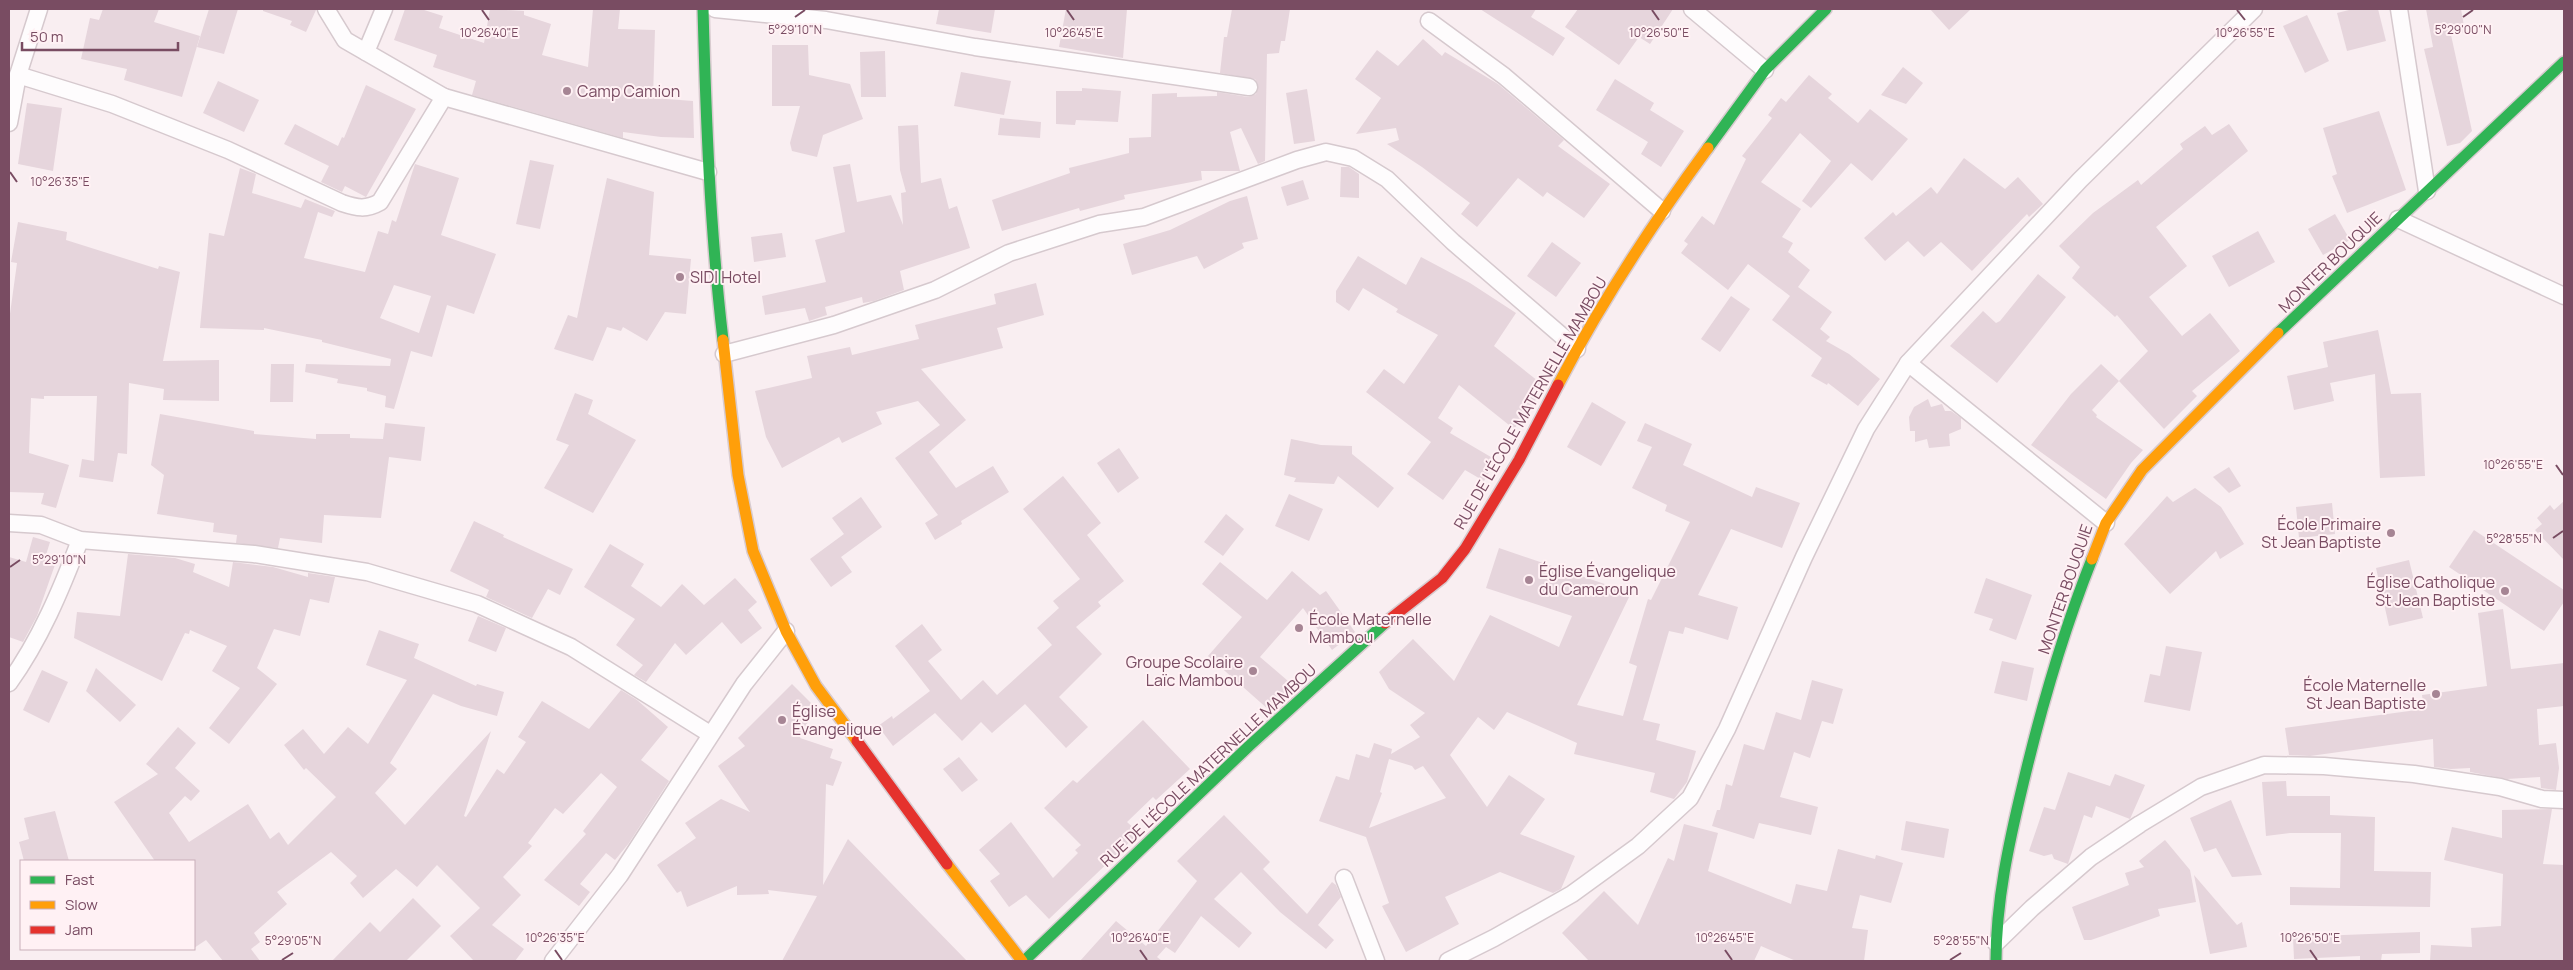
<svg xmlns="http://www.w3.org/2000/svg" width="2573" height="970" viewBox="0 0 2573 970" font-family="Manrope,sans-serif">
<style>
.building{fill:#e6d5dc;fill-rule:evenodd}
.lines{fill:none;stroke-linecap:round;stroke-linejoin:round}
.street-casing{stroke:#d6c9ce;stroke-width:19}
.fast-casing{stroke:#d8cbcf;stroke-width:14}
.slow-casing{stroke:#d8cbcf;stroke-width:14}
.jam-casing{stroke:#d8cbcf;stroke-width:14}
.street{stroke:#fefcfd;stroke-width:16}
.fast{stroke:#30b455;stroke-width:11}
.slow{stroke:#ff9f0a;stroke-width:11}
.jam{stroke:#e5322d;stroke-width:11}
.ticks{fill:none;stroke:#794c62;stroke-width:2}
.poi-dot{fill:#a68594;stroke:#fff1f4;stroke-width:2}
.labels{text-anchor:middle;stroke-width:4;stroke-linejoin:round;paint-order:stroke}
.poi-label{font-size:16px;fill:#794c62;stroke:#fff1f4;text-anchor:start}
.street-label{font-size:16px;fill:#794c62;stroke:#fff1f4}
.ticks-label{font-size:12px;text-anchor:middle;fill:#794c62;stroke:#fff1f4;stroke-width:4;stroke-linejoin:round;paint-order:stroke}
</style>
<rect width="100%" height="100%" fill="#f9eef1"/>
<g class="building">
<polygon points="103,9 159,9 154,22 200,36 182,97 124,80 127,69 81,59 90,18 99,20"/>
<polygon points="209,9 238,9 224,54 197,47"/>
<polygon points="263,9 316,9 316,10 306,32 290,25 292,21 263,11"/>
<polygon points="405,9 421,9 443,16 439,28 484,43 490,9 524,11 524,15 551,24 542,55 588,67 593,9 620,9 618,29 655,30 653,98 693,101 694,138 661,137 623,132 623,138 472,95 476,81 433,67 437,55 394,40"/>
<polygon points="939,9 995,9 991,33 936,24"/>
<polygon points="1066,9 1127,9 1123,58 1059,47"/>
<polygon points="1232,9 1290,9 1285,41 1281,41 1279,53 1267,54 1265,161 1258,164 1241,128 1230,132 1240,171 1201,171 1202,180 1124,195 1125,199 1080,211 1079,208 1002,231 992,200 1070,173 1069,168 1129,153 1129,138 1151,137 1152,94 1177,93 1177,97 1217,96 1217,92 1248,97 1256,94 1258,84 1255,79 1220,73 1224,37 1227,37"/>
<polygon points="1480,9 1536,9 1531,17 1565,38 1553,56"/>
<polygon points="1578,9 1673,9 1650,44 1639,37 1619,65 1565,27"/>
<polygon points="1930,9 1971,9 1949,30"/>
<polygon points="2353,9 2378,9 2386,41 2347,51 2337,13"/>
<polygon points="2426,9 2461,9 2465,32 2451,35 2472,131 2460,143 2447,146 2424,49 2433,47"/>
<polygon points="2307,15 2329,61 2305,73 2283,26"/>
<polygon points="1423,39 1442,56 1445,52 1498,84 1564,140 1558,146 1610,184 1584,218 1547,192 1543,197 1518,178 1477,227 1461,214 1470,203 1422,167 1387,144 1399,140 1396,128 1356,134 1381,98 1355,79 1377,50 1398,66"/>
<polygon points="772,45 808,45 809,75 850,84 863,119 823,135 817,157 792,151 790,143 800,106 772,106"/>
<polygon points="885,51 886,97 861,97 860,52"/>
<polygon points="1903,67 1923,83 1906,104 1881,95"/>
<polygon points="961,72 1011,81 1004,115 954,106"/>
<polygon points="1809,75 1832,94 1828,98 1858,123 1870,109 1908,139 1872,181 1851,163 1811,208 1802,201 1831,161 1800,133 1761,182 1801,209 1782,237 1793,243 1788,252 1810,270 1798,287 1832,312 1820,329 1830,337 1826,341 1849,354 1880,379 1858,406 1828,383 1827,385 1811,376 1822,358 1772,320 1790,296 1748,264 1728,290 1681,253 1688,244 1684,241 1702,216 1714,225 1746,159 1742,156 1772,118 1768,115 1781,98 1786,102"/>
<polygon points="1615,79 1654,103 1650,110 1684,131 1661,167 1641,154 1648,142 1596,110"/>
<polygon points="218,81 259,100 244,132 203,113"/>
<polygon points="366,85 416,109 366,197 345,186 342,192 321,182 329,166 284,144 295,124 338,146 342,137 344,138"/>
<polygon points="1082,88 1121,91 1118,122 1076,120 1075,125 1056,124 1056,91 1082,91"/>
<polygon points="1307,89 1315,141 1294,144 1286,93"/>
<polygon points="27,103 62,108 53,171 18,164"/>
<polygon points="2379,111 2406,190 2347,213 2332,176 2337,174 2323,128"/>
<polygon points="1000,118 1041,122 1040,138 998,135"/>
<polygon points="2229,124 2248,151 2156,227 2187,266 2149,297 2182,336 2210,313 2240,351 2192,391 2197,396 2164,429 2119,381 2148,351 2117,315 2115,317 2072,278 2080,267 2059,246 2093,213 2138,180 2141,185 2183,149 2180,144 2205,126 2212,135"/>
<polygon points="918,125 921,183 941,178 949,209 957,206 970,248 900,271 904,290 874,301 863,303 862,297 825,307 827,315 809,321 805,308 765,315 762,296 826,282 815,240 845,232 833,167 850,164 857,202 891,195 903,225 901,193 906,192 900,170 898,126"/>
<polygon points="1964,158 2005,189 2018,177 2043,204 2029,217 2027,214 1972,271 1941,242 1924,257 1908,241 1885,261 1864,238 1893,212 1896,216 1931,187 1937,194"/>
<polygon points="530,160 554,165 540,229 516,224"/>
<path d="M415,164L459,178L441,235L496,254L474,314L447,305L432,357L411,351L394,409L385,407L386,396L367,391V388L337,383L338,379L305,372L306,364L390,366L391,359L322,342V340L264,328V330L200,328L209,233L224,236L240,168L256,174L252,193L301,208L305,199L335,211L332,217L318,212L304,258L365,272L378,231L388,234L392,220L396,222ZM394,285L431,296L419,333L380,318Z"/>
<polygon points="1341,167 1349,167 1359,174 1359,198 1340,197"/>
<polygon points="607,178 654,192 649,255 691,259 686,314 665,312 647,341 623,327 621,331 607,327 593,361 554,349 568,315 577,318"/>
<polygon points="1303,180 1309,199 1287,206 1281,187"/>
<polygon points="1247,196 1258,239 1242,243 1244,248 1204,269 1197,256 1132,275 1123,244 1170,230 1230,201"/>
<polygon points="2335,214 2350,240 2323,255 2308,229"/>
<polygon points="18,222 67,232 66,240 158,269 159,266 180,272 163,361 219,360 219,401 163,400 164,389 129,383 127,454 118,453 113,482 79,477 82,459 94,461 97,396 44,396 44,399 31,398 29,453 69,465 56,508 41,504 44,493 9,492 9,321 17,263 11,262"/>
<polygon points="2258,231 2275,262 2229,287 2212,256"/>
<polygon points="782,233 786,257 754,262 751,237"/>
<polygon points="1552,242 1581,263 1556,297 1527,276"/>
<polygon points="1358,256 1406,285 1421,257 1470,283 1516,313 1494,346 1543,385 1533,405 1514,429 1459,385 1438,418 1453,428 1450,433 1496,460 1484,481 1465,470 1443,500 1407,474 1431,442 1366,392 1384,369 1404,384 1438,335 1396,312 1398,309 1363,288 1349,311 1336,302 1336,291"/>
<polygon points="2038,274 2066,297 1997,383 1950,346 1983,311 1996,323 2000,321"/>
<polygon points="1036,283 1044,315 997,328 1003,348 921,369 966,420 929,452 956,488 993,466 1009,492 961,521 962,524 935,540 925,523 938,515 895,458 940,425 918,401 876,412 882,424 842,443 839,437 782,468 766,437 755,391 812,378 807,356 850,347 852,355 919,339 915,325 996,304 994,294"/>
<polygon points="1731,296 1750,309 1720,352 1701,339"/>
<polygon points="2378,330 2391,394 2421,393 2425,476 2380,478 2375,374 2330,383 2334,401 2294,410 2287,376 2328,367 2323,342"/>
<polygon points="271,364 294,364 293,402 270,402"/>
<polygon points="2101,364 2119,381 2092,410 2097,415 2096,417 2143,450 2131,463 2106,499 2031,445 2071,394"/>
<polygon points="575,393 593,400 588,414 636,440 593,513 544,488 569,445 556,440"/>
<polygon points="1928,399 1931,407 1942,404 1945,411 1951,411 1961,418 1961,429 1949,434 1950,446 1929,448 1927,439 1915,442 1915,431 1910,431 1909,417 1914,407"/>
<polygon points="1592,402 1626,422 1601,466 1567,447"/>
<polygon points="160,414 254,431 254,434 316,439 316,434 350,434 350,438 383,439 385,423 425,427 421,461 389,457 381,518 324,515 322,543 280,538 278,548 236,543 237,535 213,532 214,523 157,514 164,475 151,465"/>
<path d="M1645,423L1692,444L1683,465L1752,497L1756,487L1800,503L1782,548L1731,529L1698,595L1738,607L1728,640L1685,627L1683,634L1669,631L1643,720L1660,724L1656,740L1696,751L1687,782L1674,799L1650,792L1655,773L1574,754L1577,743L1507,712L1494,730L1478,717L1450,755L1487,807L1509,775L1545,799L1520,834L1575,856L1561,889L1553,893L1500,872L1445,897L1459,924L1406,952L1382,906L1389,903L1366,837L1319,821L1336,776L1349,780L1356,754L1369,758L1374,743L1392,749L1391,754L1420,737L1410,725L1425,713L1389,689L1379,672L1413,639L1454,681L1490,615L1559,647L1572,616L1486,588L1499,548L1631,593L1577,705L1623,716L1637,666L1629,663L1648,599L1651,600L1690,522L1665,511L1667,505L1632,488L1652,447L1637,441ZM1389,759L1412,766L1415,770L1423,766L1446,798L1369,828L1382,793L1380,792Z"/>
<polygon points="1291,439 1321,445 1352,446 1352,454 1394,488 1378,508 1338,476 1334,484 1294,482 1296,478 1284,475"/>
<polygon points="1119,448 1139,478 1118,493 1097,463"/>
<polygon points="2229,467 2241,486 2229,493 2213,477"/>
<polygon points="1063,476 1101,523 1087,535 1124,581 1098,602 1101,606 1076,627 1102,654 1059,697 1088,727 1066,748 1025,704 992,733 981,722 962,741 935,713 893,746 878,726 892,716 893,719 930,691 895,646 922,624 942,650 928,661 961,700 983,680 997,695 1052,645 1037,628 1059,608 1053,601 1080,579 1023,509"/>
<polygon points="2195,488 2221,507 2244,544 2220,559 2216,551 2170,594 2124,544 2167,496 2173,502"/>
<polygon points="1289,494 1323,509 1309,541 1275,526"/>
<polygon points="861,497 882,527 841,557 852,572 831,587 810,559 844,534 832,518"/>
<polygon points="2564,501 2564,560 2535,530 2542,524 2537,518 2550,505 2554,510"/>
<polygon points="2332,503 2335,534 2299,538 2296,507"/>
<polygon points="1226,514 1244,529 1223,556 1204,542"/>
<polygon points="474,521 504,535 503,537 573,569 560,595 548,589 532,618 486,597 489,590 450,571"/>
<polygon points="2474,530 2564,590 2564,602 2544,631 2449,567"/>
<polygon points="33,537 50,542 46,555 57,559 37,616 23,642 9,637 9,557 26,562"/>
<polygon points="610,544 644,564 631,586 661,607 682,584 704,605 735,578 757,602 748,610 762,628 741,644 722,622 686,655 675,643 646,682 634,675 643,665 616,645 635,619 584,587"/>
<polygon points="128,554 175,558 195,564 193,572 229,587 233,562 273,567 308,577 308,573 335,577 329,603 310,599 300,636 274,629 257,668 277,684 229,744 209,728 240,688 212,671 227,646 190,630 189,634 185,633 162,681 74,638 77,612 120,616"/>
<polygon points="2409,560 2423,618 2389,626 2376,568"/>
<polygon points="1220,562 1267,600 1292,571 1320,595 1326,591 1355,632 1332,650 1303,608 1260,657 1295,687 1269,710 1208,656 1242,617 1202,584"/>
<polygon points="1986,578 2032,595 2016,640 1989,630 1993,619 1974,613"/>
<polygon points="2503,609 2511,669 2564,663 2564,706 2537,709 2539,745 2556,743 2559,768 2556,790 2541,788 2540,777 2507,779 2470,772 2470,768 2451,769 2434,767 2433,739 2310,756 2289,755 2285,728 2424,709 2422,695 2487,686 2478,613"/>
<polygon points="478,616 506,628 496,652 468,641"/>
<polygon points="379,630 419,644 414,658 476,686 477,684 504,692 497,716 461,706 433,694 390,763 397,769 375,793 405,825 491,731 464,816 466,817 497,769 504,774 526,742 518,737 542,701 589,729 621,690 637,700 668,727 641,760 669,781 629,843 615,860 606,853 580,884 590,892 579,906 544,880 586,834 583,831 617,787 601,773 563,814 555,808 528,843 532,846 503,877 521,895 492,925 524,949 515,961 474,961 450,936 480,908 437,865 417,887 396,869 363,898 350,883 357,876 331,852 277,892 287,904 254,933 260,942 251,949 260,961 223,961 206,940 194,948 194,861 155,861 114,802 158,774 146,764 178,727 196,743 175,768 200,791 191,801 185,796 169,813 189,842 248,804 270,839 279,832 288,845 336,797 306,768 304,770 284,745 303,729 324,754 348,727 368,744 407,680 366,665"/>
<polygon points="2166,646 2202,652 2190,711 2144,702 2150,674 2160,676"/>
<polygon points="2002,661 2034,668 2027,701 1994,693"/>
<polygon points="96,668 136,705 120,722 86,691"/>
<polygon points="42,670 68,682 49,723 23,710"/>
<polygon points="1812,680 1843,689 1833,724 1822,721 1810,758 1794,752 1780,797 1818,807 1811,835 1759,823 1754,839 1712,826 1717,810 1720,810 1726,784 1732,786 1744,744 1764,750 1776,712 1801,720"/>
<polygon points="792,684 815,707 800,738 833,749 830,758 842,762 833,786 826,784 823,885 848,839 967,961 782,961 817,896 768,890 769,894 737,895 737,886 687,907 681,891 677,893 657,865 696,838 685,823 721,799 750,812 718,766 745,746 738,738"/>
<polygon points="1143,720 1190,769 1156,800 1153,797 1127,822 1139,833 1049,919 1026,895 1009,907 990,881 1000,874 979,850 1011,822 1053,878 1078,853 1075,850 1081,845 1044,808 1073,780 1077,783"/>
<polygon points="959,757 978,780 962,792 943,769"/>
<polygon points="2068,772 2110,786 2115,774 2145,785 2130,819 2096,806 2092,818 2084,815 2068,864 2054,859 2052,854 2044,856 2029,851 2044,807 2055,810"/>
<polygon points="2286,781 2287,796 2330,796 2330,815 2375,817 2374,871 2431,872 2430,907 2290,905 2290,887 2340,888 2341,833 2290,833 2266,836 2262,782"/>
<polygon points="2231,800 2262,875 2232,877 2216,848 2204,852 2190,818"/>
<polygon points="2552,809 2543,864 2564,865 2564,961 2430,961 2431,945 2472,947 2471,928 2501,926 2503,874 2444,860 2452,827 2502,838 2502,810"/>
<polygon points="55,811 69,861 24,861 19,842 29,839 24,818"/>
<polygon points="1224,815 1270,862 1263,869 1307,914 1332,882 1336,885 1341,897 1318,925 1334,940 1326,949 1280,912 1241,872 1214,899 1252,933 1239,948 1201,916 1175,953 1166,947 1157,957 1162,961 1080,961 1116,921 1146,946 1197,881 1177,861"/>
<polygon points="1906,821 1949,829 1944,858 1901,850"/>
<polygon points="1684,824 1718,833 1708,871 1791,904 1796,884 1827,891 1838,849 1875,859 1876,855 1903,863 1891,903 1860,895 1852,928 1868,930 1864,961 1796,961 1761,946 1754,961 1589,961 1562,933 1604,891 1638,925 1668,858 1674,861"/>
<polygon points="2165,840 2190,870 2196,902 2158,909 2160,916 2091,940 2084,940 2072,907 2129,885 2125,873 2144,867 2139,861"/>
<polygon points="2194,875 2237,925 2242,922 2247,947 2210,954"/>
<polygon points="413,898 441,926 406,961 332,961 370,922 380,932"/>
<polygon points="2420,932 2420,953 2382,954 2381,961 2360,960 2360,956 2294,959 2293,937"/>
</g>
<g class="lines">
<defs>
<g id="street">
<polyline points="326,9 345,40 444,97"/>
<polyline points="715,9 826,20 975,47 1249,87"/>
<polyline points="1692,9 1765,70"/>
<polyline points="2399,9 2427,191"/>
<polyline points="1429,21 1504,76 1662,211"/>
<polyline points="366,52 384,9"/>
<polyline points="18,75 39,9"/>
<path d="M9,123L18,75L112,104L228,150L342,203C357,208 366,210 380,202L444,97L708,172"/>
<polyline points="2398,219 2564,296"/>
<polyline points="724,354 834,325 935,290 1009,253 1099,224 1144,217 1297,160 1326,152 1353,158 1387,179 1453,242 1577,349"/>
<polyline points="1908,363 2080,180 2254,9"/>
<polyline points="9,523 41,525 80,540 254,554 367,572 477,604 571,647 710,734"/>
<path d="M9,683C40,640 61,590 80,540"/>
<polyline points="1344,878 1376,961"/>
<polyline points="1996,943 2032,908 2091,857 2140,824 2201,787 2264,765 2324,766 2414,774 2500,787 2542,799 2564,800"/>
<polyline points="553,961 620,875 744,684 786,631"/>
<polyline points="1448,961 1494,938 1572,894 1638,846 1690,798 1727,729 1804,557 1866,429 1908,363 2106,523"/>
</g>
<g id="fast">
<path d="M703,9C706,120 710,230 723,340"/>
<polyline points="1708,148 1765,70 1826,9"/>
<polyline points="2278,333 2564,62"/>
<polyline points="1024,961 1249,746 1385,623"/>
<path d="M1996,961C1996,901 2009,842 2023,784C2041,708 2063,632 2092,559"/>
</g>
<g id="slow">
<polyline points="723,340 738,475 753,551 786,631 816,686 857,741"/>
<path d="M1558,385C1601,302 1653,223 1708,148"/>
<polyline points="2092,559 2106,523 2142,470 2278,333"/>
<polyline points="947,864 1022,961"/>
</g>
<g id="jam">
<polyline points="1385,623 1442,578 1465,549 1519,460 1558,385"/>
<polyline points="857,741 947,864"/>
</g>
</defs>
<use href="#street" class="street-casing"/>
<use href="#fast" class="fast-casing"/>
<use href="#slow" class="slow-casing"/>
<use href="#jam" class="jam-casing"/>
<use href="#street" class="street"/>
<use href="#fast" class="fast"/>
<use href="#slow" class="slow"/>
<use href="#jam" class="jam"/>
</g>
<path class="ticks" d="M482,10L489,20M1067,10L1074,20M1652,10L1659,20M2237,10L2245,20M795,17L805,10M2463,17L2473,10M10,172L17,182M2556,465L2563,475M2553,538L2563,531M10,567L20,560M555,950L562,960M1140,950L1147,960M1725,950L1732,960M2310,950L2317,960M282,960L293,953M1950,960L1961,953"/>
<g class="poi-dot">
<circle cx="567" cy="91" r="5"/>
<circle cx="680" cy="277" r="5"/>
<circle cx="2391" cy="533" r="5"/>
<circle cx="1529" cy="580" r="5"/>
<circle cx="2505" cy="591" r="5"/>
<circle cx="1299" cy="628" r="5"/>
<circle cx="1253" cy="671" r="5"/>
<circle cx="2436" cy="694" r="5"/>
<circle cx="782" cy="720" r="5"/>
</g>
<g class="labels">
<g class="poi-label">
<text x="577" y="97">Camp Camion</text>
<text x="690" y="283">SIDI Hotel</text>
<text x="2381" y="530" text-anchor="end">École Primaire<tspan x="2381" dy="18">St Jean Baptiste</tspan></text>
<text x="1539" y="577">Église Évangelique<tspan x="1539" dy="18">du Cameroun</tspan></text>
<text x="2495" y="588" text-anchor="end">Église Catholique<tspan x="2495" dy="18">St Jean Baptiste</tspan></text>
<text x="1309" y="625">École Maternelle<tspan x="1309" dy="18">Mambou</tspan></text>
<text x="1243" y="668" text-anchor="end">Groupe Scolaire<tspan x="1243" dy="18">Laïc Mambou</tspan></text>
<text x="2426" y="691" text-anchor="end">École Maternelle<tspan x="2426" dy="18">St Jean Baptiste</tspan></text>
<text x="792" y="717">Église<tspan x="792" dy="18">Évangelique</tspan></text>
</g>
<g class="street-label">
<text transform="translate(2330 262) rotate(-44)" y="6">MONTER BOUQUIE</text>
<text transform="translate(1530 403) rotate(-60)" y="6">RUE DE L'ÉCOLE MATERNELLE MAMBOU</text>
<text transform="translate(2065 589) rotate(-71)" y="6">MONTER BOUQUIE</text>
<text transform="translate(1208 765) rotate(-43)" y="6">RUE DE L'ÉCOLE MATERNELLE MAMBOU</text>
</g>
</g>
<g class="ticks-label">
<text x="795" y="34">5°29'10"N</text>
<text x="2463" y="34">5°29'00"N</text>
<text x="489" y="37">10°26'40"E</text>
<text x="1074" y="37">10°26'45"E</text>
<text x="1659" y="37">10°26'50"E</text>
<text x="2245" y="37">10°26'55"E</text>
<text x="60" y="186">10°26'35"E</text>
<text x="2513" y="469">10°26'55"E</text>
<text x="2514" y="543">5°28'55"N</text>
<text x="59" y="564">5°29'10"N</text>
<text x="555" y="942">10°26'35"E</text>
<text x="1140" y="942">10°26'40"E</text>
<text x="1725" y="942">10°26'45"E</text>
<text x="2310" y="942">10°26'50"E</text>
<text x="293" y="945">5°29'05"N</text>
<text x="1961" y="945">5°28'55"N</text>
</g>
<rect width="2573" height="970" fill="none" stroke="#794c62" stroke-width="20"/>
<rect x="20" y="860" width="175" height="90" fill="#fff1f4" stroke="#c9afba"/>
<rect x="30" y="876" width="25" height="8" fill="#30b455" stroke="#c9afba"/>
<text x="65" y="885" font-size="15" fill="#794c62">Fast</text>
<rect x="30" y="901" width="25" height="8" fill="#ff9f0a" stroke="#c9afba"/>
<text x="65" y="910" font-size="15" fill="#794c62">Slow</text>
<rect x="30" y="926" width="25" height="8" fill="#e5322d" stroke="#c9afba"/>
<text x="65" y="935" font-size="15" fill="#794c62">Jam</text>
<path d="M22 42v8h156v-8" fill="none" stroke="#794c62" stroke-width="2.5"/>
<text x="30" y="42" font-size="15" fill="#794c62" stroke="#fff1f4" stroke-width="4" paint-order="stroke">50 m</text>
</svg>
